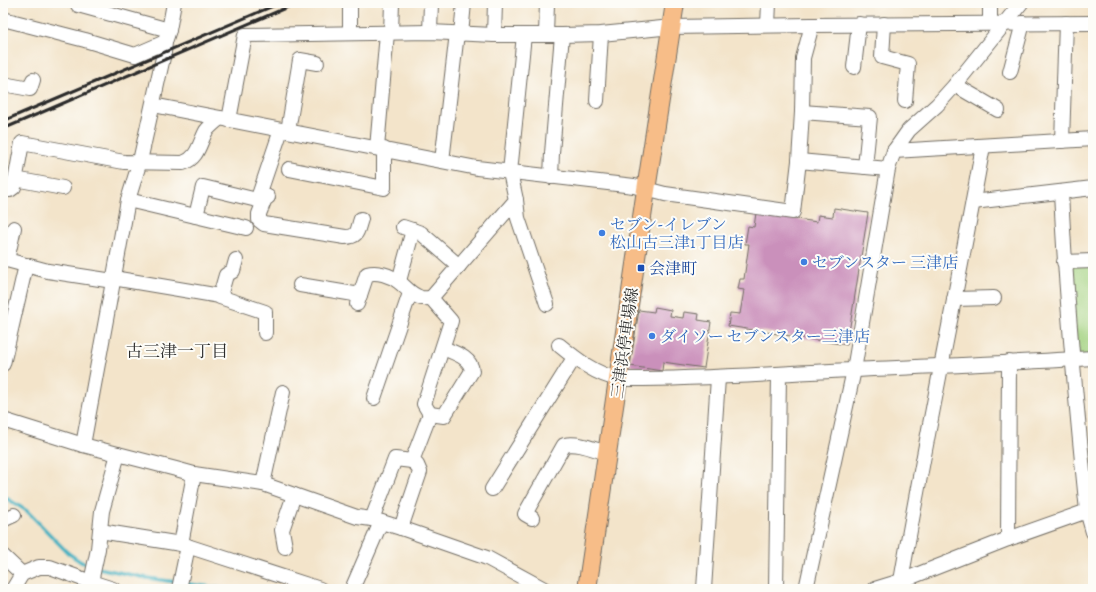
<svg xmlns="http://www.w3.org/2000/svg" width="1096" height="592" viewBox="0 0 1096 592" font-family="Alegreya,'Noto Serif JP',serif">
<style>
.green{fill:#a3d280;stroke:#677e56}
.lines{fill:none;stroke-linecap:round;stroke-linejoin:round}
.stream{stroke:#45b2c2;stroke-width:3.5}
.building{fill:#ca90bb}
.minor-casing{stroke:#716c63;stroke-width:16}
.major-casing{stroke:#716c63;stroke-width:20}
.minor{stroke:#fff;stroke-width:14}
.major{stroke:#f7bd88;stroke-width:18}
.rail{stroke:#2b2b2b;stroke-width:3}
.shop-dot{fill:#3f7fe0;stroke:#fdfcf7;stroke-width:1.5}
.transit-dot{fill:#1a4fb4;stroke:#fdfcf7;stroke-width:1.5}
.labels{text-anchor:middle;stroke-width:4;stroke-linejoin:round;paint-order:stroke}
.shop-label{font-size:16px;fill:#366cbe;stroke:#fdfcf7;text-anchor:start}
.transit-label{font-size:16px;fill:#164399;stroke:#fdfcf7;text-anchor:start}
.street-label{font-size:16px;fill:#2b2b2b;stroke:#fdfcf7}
.neighbourhood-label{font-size:17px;fill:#2b2b2b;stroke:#fdfcf7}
</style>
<rect width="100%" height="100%" fill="#fdfcf7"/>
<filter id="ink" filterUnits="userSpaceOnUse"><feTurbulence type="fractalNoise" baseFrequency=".025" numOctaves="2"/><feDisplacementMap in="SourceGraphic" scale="8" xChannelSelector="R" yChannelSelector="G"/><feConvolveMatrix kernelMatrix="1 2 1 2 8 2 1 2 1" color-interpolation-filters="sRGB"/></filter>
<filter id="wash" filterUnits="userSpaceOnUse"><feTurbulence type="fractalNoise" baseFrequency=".012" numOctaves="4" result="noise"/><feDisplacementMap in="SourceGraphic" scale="16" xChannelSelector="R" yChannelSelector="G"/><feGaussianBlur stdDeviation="0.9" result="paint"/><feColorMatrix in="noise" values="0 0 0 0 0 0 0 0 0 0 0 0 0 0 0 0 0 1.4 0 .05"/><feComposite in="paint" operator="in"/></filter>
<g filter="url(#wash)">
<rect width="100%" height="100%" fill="#f3e4ca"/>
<polygon class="green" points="1093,264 1093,356 1074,356 1068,266"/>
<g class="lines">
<g class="stream">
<polyline points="3,496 27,511 68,553 81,562 91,565"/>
<polyline points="98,568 147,578 176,582"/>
<polyline points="182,583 226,589"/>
</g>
</g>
<g id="blocks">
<g class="building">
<polygon points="834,208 868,213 847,345 728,326 730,313 740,314 744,290 738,289 740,279 744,279 749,244 745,244 748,226 754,227 756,213 817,222 818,215 833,217"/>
<polygon points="655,307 671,310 670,316 683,318 684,312 699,314 698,320 711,322 704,368 663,362 662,371 630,366 639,310 654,312"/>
</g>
</g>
</g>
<g filter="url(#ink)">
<use href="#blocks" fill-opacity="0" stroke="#716c63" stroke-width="1"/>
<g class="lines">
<defs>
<g id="minor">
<polyline points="990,3 990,23"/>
<polyline points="78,5 169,30"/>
<polyline points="3,19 85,40 135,55 165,42"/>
<polyline points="884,24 882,57 908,64 905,101"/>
<polyline points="768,25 769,3"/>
<polyline points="391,32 392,3"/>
<polyline points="430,32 431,3"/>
<polyline points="350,33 350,3"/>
<polyline points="461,34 464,3"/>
<polyline points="494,35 495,3"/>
<polyline points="546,35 547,3"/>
<polyline points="854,67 859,24"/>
<polyline points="1010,72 1023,23"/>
<polyline points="3,84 30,89 33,80"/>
<polyline points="955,85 998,110"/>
<polyline points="597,101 601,34"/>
<polyline points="153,105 477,168 634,186 665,194 793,212 799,161 888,169"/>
<polyline points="802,112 870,117 865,167"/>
<polyline points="229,120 245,35 430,32 494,35 562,35 601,34 672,27 812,25 1093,23"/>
<polyline points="288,131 300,60 317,63"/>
<polyline points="1062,141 1066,23"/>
<polyline points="377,148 387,33"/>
<polyline points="894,151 909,130 937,105 955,85 1021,3"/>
<polyline points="442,161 457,33"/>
<polyline points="799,161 802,112 803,58 812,25"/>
<polyline points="289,169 384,188 384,149"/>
<polyline points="551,177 552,153 562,35"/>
<polyline points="15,179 63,188"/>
<path d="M3,190H10L14,187L22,143L124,162L183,163C198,158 199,144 206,131C210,126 215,122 220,118"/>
<path d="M1061,192C1066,299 1076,404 1087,511L1093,532"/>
<path d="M266,196L259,214V220L264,224L345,237C359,237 357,230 361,219"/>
<polyline points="268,197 259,195 281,130"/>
<polyline points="128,200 246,228"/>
<polyline points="516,200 518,218 547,304"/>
<polyline points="973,202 1093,188"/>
<polyline points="196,216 203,187 257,200 259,195"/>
<polyline points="403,227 421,233 459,266"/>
<polyline points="3,259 48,271 113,281"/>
<polyline points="7,260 14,228"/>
<polyline points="1064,262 1093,261"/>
<polyline points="113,278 220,296 220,297 265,312 265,333"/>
<polyline points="399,281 413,230"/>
<polyline points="300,285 360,295"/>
<polyline points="220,296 226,275 233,271 236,260"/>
<polyline points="954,299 994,298"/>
<path d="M357,304L367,274C377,271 390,275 399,282C406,287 410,294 419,297C422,299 427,298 431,298"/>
<path d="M559,345C576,359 596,375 619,379C697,380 776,373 854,370C934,366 1013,363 1093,358"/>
<polyline points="3,364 26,265"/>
<polyline points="374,398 410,293"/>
<path d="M430,414L444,416L472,371C471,357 454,353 443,348"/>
<polyline points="3,420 83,445 176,469 194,474 263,484 357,517 372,519 401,528 487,558 544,589"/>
<polyline points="83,445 128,200 140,161 164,53 165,42 169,30 174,3"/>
<polyline points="263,484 283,392"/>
<polyline points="492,489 574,358"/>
<path d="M532,518L525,514L564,445C579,442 593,449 607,453"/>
<polyline points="372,519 395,459 412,461"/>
<polyline points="3,520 14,515"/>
<polyline points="401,528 420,472 417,465 412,461 430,414 424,404 451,321 431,298 516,200 510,172 524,35"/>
<polyline points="100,531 181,544 320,589"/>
<polyline points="1008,539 1009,362"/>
<polyline points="181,544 194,474"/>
<polyline points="285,547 282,530 294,495"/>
<polyline points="3,556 22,574"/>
<polyline points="91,582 98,549 102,511 118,454"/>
<polyline points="13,589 22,574 39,567 50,567 91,582 113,589"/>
<polyline points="179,589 188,546"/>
<polyline points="352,589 381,522"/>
<polyline points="704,589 718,378"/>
<polyline points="776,589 779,374"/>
<polyline points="806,589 854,370 888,169 894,151 1093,139"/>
<polyline points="875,589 901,581 1008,539 1093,509"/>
<path d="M903,589L901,581C926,436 957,292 983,146"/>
</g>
<polyline id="major" points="587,589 646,190 675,3"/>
</defs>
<use href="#minor" class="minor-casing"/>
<use href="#major" class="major-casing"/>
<use href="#minor" class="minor"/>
<use href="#major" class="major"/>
<g class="rail">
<polyline points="3,121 280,3"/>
<polyline points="3,129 297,3"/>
</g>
</g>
</g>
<g class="shop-dot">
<circle cx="602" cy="233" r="4"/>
<circle cx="804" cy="262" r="4"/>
<circle cx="652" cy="336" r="4"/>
</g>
<rect class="transit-dot" x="637" y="264" width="8" height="8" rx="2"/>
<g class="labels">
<g class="shop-label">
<text x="610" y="230">セブン-イレブン<tspan x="610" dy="18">松山古三津1丁目店</tspan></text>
<text x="812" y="268">セブンスター 三津店</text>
<text x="660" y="342">ダイソー セブンスター三津店</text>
</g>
<g class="transit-label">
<text x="649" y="274">会津町</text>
</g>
<g class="street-label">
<text transform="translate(624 343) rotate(-82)" y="6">三津浜停車場線</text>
</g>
<g class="neighbourhood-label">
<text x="177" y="357">古三津一丁目</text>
</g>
</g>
<rect width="1096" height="592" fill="none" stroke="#fdfcf7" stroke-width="16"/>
</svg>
